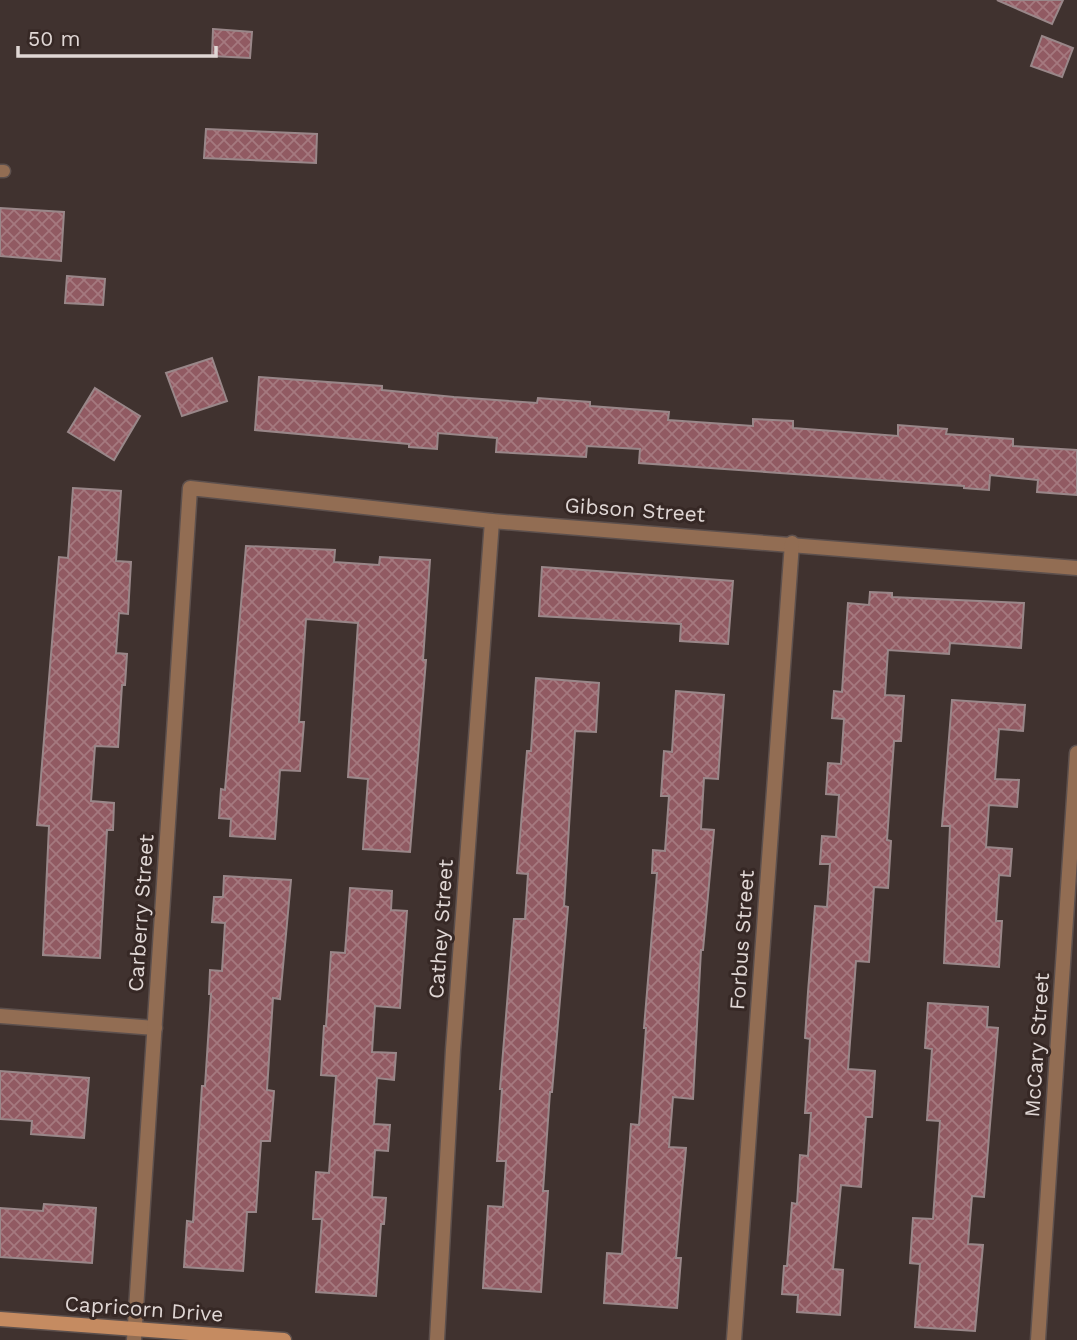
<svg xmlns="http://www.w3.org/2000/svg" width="1077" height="1340" viewBox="0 0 1077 1340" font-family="'Work Sans',sans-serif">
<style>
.building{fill:url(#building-cross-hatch);stroke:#998789;stroke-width:2}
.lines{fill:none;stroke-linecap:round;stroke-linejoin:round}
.lane-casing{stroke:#5d504d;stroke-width:15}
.street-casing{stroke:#5d504d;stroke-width:17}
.secondary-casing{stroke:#5d504d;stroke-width:17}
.lane{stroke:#926d53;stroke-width:12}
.street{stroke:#926d53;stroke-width:14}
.secondary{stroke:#c58b61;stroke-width:14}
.labels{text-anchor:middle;stroke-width:6;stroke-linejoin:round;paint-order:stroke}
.street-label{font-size:21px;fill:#e0d7d5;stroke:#362825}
</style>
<defs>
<pattern id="building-cross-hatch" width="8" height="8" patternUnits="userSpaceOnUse" patternTransform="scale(1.75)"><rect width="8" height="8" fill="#915a62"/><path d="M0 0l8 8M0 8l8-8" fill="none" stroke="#a5797f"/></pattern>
</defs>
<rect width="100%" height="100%" fill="#40322f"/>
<g class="building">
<polygon points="997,0 1063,0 1052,24"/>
<polygon points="213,29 252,32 250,58 212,56"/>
<polygon points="1042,36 1073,48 1062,77 1031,66"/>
<polygon points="206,129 317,134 316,163 204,158"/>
<polygon points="0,208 64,212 61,261 0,256"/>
<polygon points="67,276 105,279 103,305 65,303"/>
<polygon points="212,358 227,401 182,416 166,373"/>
<polygon points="259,377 382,386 382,390 454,397 537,403 538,398 590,402 590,406 669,412 668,420 753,426 753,419 793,421 793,428 898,436 898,425 947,429 946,434 1013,439 1013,446 1077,450 1077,495 1037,492 1038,480 990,475 989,490 964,488 964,486 639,463 640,449 587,446 586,457 496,452 497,438 438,433 437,449 409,447 409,444 255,430"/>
<polygon points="95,388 140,416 114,460 68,432"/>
<polygon points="73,488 121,491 116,561 131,562 128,614 119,613 116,653 127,654 125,685 122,685 118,747 95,746 91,801 114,803 113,830 107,830 100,958 43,955 49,826 37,825 59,557 68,558"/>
<polygon points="246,546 335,550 334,562 379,565 380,557 430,560 423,660 426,660 410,852 363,849 368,779 348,777 358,623 306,619 299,722 304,722 300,771 280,770 275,839 230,836 231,819 219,818 221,789 225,790"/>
<polygon points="542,567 733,581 728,644 680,641 681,624 539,616"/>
<polygon points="870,592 892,593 892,597 1024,603 1021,648 950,643 949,654 888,650 885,695 904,696 901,741 894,741 887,840 891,841 888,888 874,887 869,962 856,961 848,1069 875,1071 872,1117 866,1117 861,1187 841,1185 833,1269 843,1270 840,1315 797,1312 798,1295 782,1294 784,1266 787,1266 792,1203 797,1204 800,1155 808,1156 811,1113 805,1113 810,1039 805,1038 808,992 815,906 827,907 830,864 820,864 822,836 836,837 839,795 826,794 828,763 841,764 844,719 832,718 834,691 842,692 848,603 869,605"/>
<polygon points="536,678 599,683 596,732 575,731 564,906 568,907 552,1092 550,1092 543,1191 548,1191 541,1292 483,1288 488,1206 503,1207 506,1161 497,1161 502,1089 500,1089 514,919 525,919 528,874 517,873 527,751 531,751"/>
<polygon points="676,691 724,695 718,779 704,778 701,829 714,830 703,950 701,950 693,1099 673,1097 669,1147 686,1148 676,1258 681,1258 677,1308 604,1303 607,1253 622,1254 631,1124 639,1125 646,1028 644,1028 657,873 652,873 653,850 665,851 669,796 661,796 664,751 672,752"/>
<polygon points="952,700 1025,705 1023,731 999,729 995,779 1019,780 1017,807 989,805 986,847 1012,849 1010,876 999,875 996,921 1002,921 999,967 944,963 950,826 942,826"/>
<polygon points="224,876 291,880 280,999 273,998 267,1090 274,1091 270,1141 261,1141 256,1212 247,1212 243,1271 184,1267 187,1221 193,1222 202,1086 205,1086 211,994 209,994 210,970 222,971 225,923 212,922 214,897 223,897"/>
<polygon points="350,888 392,891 391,910 407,911 400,1008 375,1006 372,1052 396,1053 394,1080 377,1078 374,1124 390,1125 388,1151 375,1150 372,1197 386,1198 384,1224 381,1224 376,1296 316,1292 322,1219 313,1219 316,1172 329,1173 336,1076 321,1075 324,1026 326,1026 331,952 345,953"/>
<polygon points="928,1003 988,1007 987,1027 998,1028 984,1197 972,1196 968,1244 983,1245 975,1331 915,1327 920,1264 910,1263 913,1218 933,1219 940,1121 927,1120 932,1049 925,1048"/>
<polygon points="0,1071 89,1078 84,1138 31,1134 32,1121 0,1119"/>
<polygon points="44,1204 96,1208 92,1263 0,1257 0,1208 43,1211"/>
</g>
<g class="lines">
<defs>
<polyline id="lane" points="0,171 4,171"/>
<g id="street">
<polyline points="0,1016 155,1028"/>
<polyline points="134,1340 190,488 492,521 1077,568"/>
<polyline points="437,1340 453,1050 492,521"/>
<polyline points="734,1340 792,543"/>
<polyline points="1038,1340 1077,753"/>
</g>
<polyline id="secondary" points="0,1319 284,1340"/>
</defs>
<use href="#lane" class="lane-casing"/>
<use href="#street" class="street-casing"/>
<use href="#secondary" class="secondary-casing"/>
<use href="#lane" class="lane"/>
<use href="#street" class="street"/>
<use href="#secondary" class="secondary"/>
</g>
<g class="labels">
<g class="street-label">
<text transform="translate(635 510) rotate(4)" y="7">Gibson Street</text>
<text transform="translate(141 913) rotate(-86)" y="7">Carberry Street</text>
<text transform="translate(441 929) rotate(-86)" y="7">Cathey Street</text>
<text transform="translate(742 940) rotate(-86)" y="7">Forbus Street</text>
<text transform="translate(1037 1045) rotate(-86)" y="7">McCary Street</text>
<text transform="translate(144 1309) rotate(4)" y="7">Capricorn Drive</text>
</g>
</g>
<path d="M18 46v10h198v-10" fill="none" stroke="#e0d7d5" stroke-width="3.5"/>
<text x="28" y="46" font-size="21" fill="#e0d7d5" stroke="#362825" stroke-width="5" paint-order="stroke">50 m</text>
</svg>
